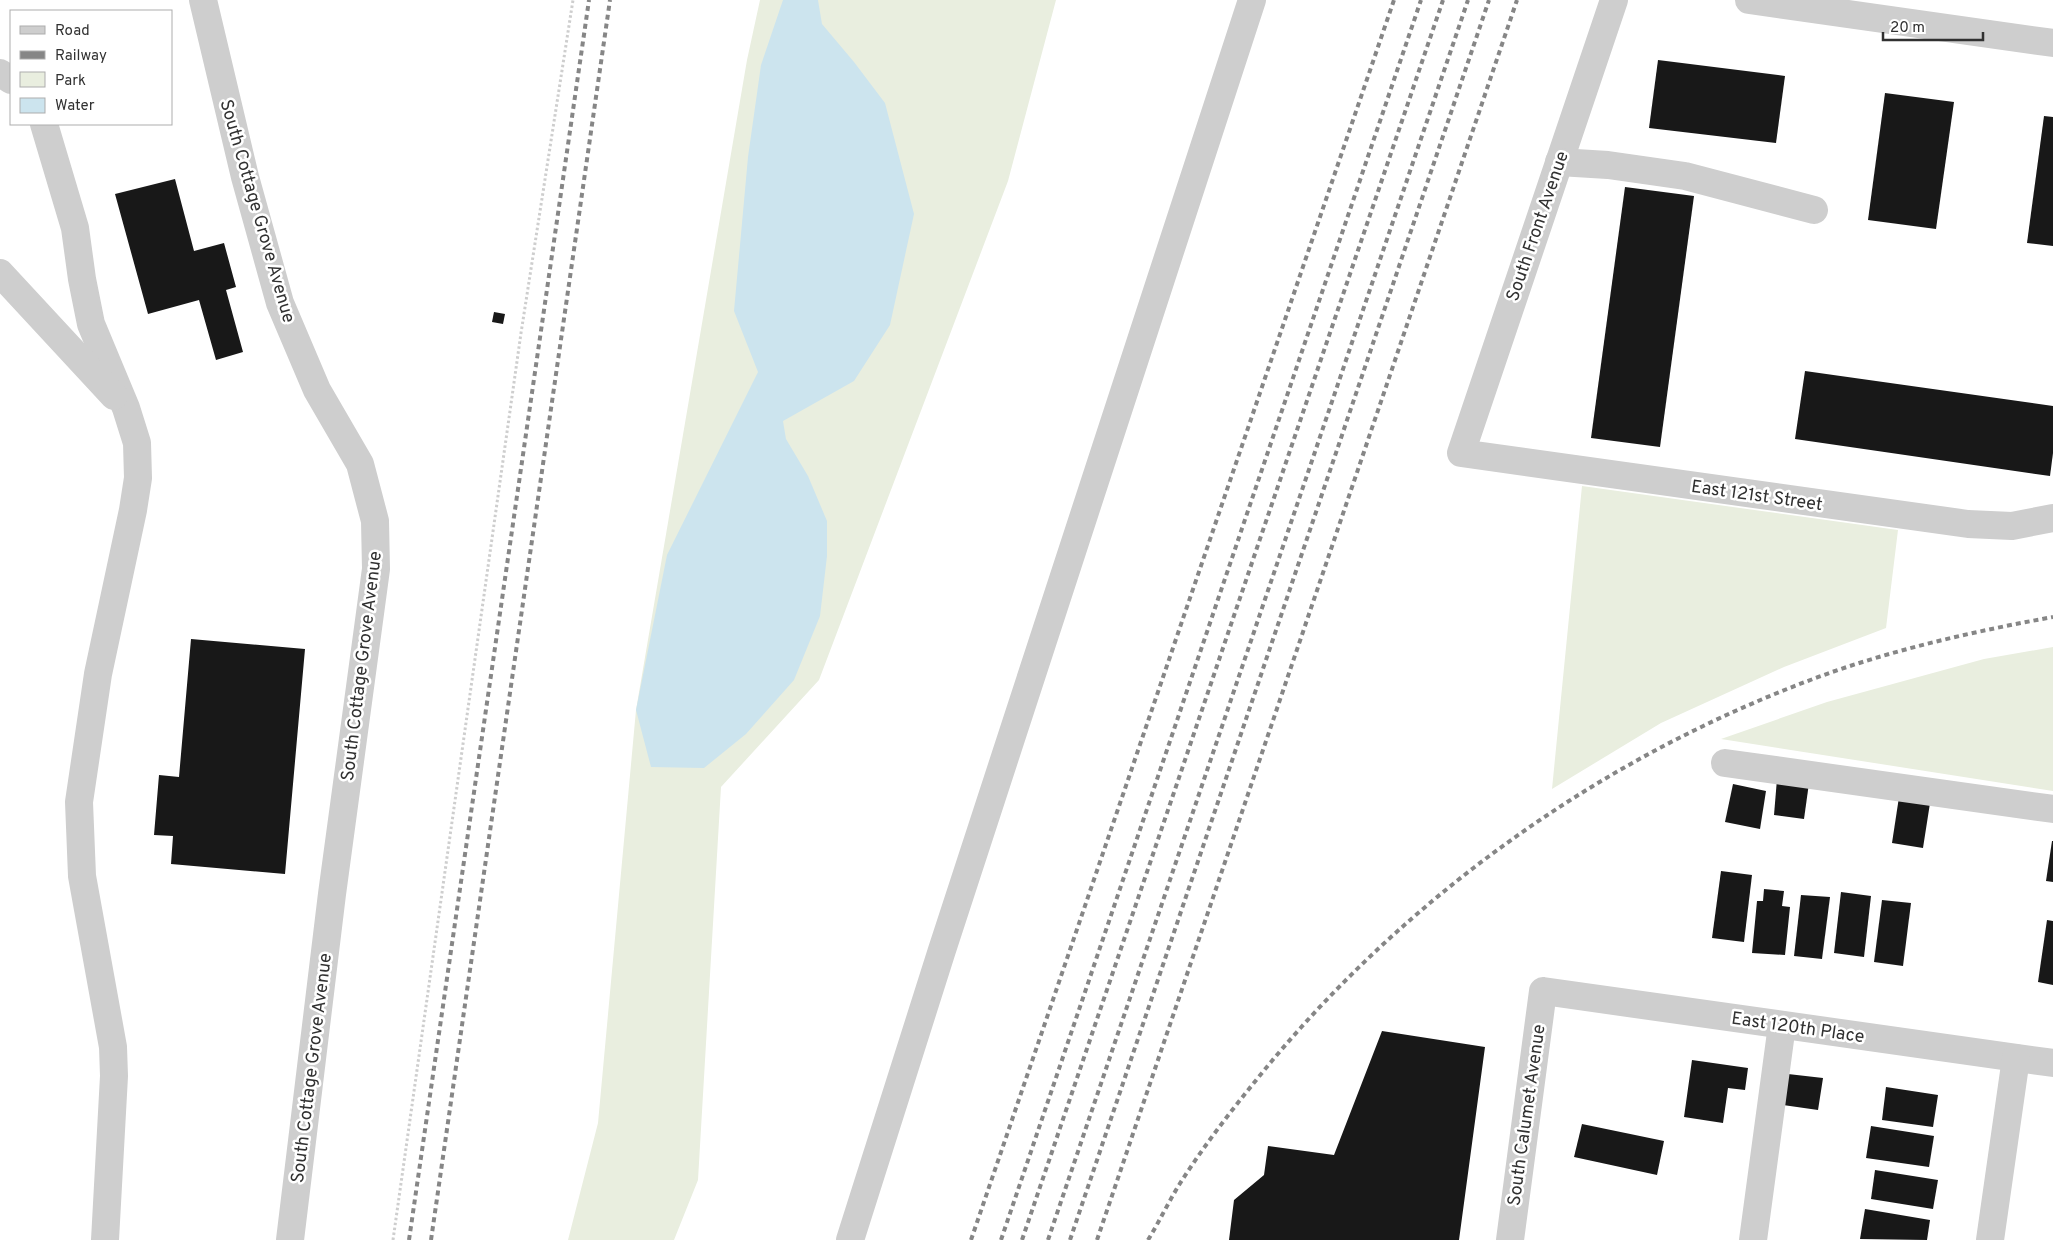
<svg xmlns="http://www.w3.org/2000/svg" width="2053" height="1240" viewBox="0 0 2053 1240" font-family="Overpass,sans-serif">
<style>
.green{fill:#e9eedf}
.water{fill:#cce4ee}
.building{fill:#181818}
.lines{fill:none;stroke-linecap:round;stroke-linejoin:round}
.path{stroke:#cecece;stroke-width:3;stroke-dasharray:2.5 2.5;stroke-linecap:butt}
.minor{stroke:#cecece;stroke-width:28}
.rail{stroke:#868686;stroke-width:4;stroke-dasharray:5 4;stroke-linecap:butt}
.labels{text-anchor:middle;stroke-width:5;stroke-linejoin:round;paint-order:stroke}
.street-label{font-size:18px;fill:#313131;stroke:#fff}
</style>
<rect width="100%" height="100%" fill="#fff"/>
<g class="green">
<polygon points="760,0 1056,0 1008,181 819,680 721,787 698,1180 674,1240 568,1240 598,1123 636,710 747,60"/>
<polygon points="1582,486 1898,530 1886,628 1784,667 1661,723 1552,789"/>
<polygon points="2053,647 2053,791 1721,739 1827,702 1984,659"/>
</g>
<polygon class="water" points="783,0 818,0 822,24 854,62 885,103 914,214 890,325 854,381 783,421 786,439 808,476 827,521 827,556 820,616 794,680 746,734 704,768 651,767 636,710 667,555 758,372 734,311 748,157 761,65"/>
<g class="building">
<polygon points="1658,60 1785,76 1776,143 1649,128"/>
<polygon points="1885,93 1954,102 1936,229 1868,220"/>
<polygon points="2044,116 2053,117 2053,246 2027,243"/>
<polygon points="175,179 194,251 224,243 236,287 226,290 243,352 216,360 199,300 148,314 115,194"/>
<polygon points="1625,187 1694,196 1660,447 1591,438"/>
<polygon points="494,312 505,314 503,324 492,322"/>
<polygon points="1805,371 2053,406 2053,453 2050,476 1795,439"/>
<polygon points="191,639 305,649 285,874 171,864 173,836 154,835 159,775 179,777"/>
<polygon points="1777,779 1809,783 1804,819 1774,815"/>
<polygon points="1733,784 1766,791 1760,829 1725,822"/>
<polygon points="1899,797 1930,803 1923,848 1892,843"/>
<polygon points="2052,841 2053,841 2053,882 2046,881"/>
<polygon points="1721,871 1752,875 1744,942 1712,938"/>
<polygon points="1764,889 1784,891 1782,906 1790,907 1785,955 1752,953 1757,901 1763,901"/>
<polygon points="1841,892 1871,896 1864,957 1834,953"/>
<polygon points="1801,895 1830,897 1822,959 1794,956"/>
<polygon points="1882,900 1911,903 1903,966 1874,962"/>
<polygon points="2047,920 2053,921 2053,985 2038,982"/>
<polygon points="1382,1031 1485,1047 1459,1240 1229,1240 1234,1200 1264,1175 1268,1146 1334,1155"/>
<polygon points="1692,1060 1748,1068 1745,1090 1728,1088 1723,1123 1684,1117"/>
<polygon points="1788,1074 1823,1078 1818,1110 1783,1105"/>
<polygon points="1886,1087 1938,1095 1933,1127 1882,1120"/>
<polygon points="1582,1124 1664,1141 1657,1175 1574,1157"/>
<polygon points="1871,1126 1934,1136 1929,1167 1866,1158"/>
<polygon points="1875,1170 1938,1180 1933,1209 1871,1199"/>
<polygon points="1865,1209 1930,1220 1927,1240 1860,1239"/>
</g>
<g class="lines">
<polyline class="path" points="393,1240 521,333 573,0"/>
<g class="minor">
<polyline points="203,0 245,177 280,303 317,390 360,464 375,521 376,569 332,894 290,1240"/>
<polyline points="1614,0 1461,453 1968,524 2012,526 2053,518"/>
<polyline points="1749,0 2053,43"/>
<polyline points="0,73 11,80"/>
<polyline points="44,124 75,228 82,279 91,324 126,408 137,443 138,478 133,510 98,674 79,802 82,876 113,1047 114,1076 105,1240"/>
<polyline points="1559,162 1608,165 1685,176 1814,210"/>
<polyline points="0,273 114,396"/>
<polyline points="1725,763 2053,809"/>
<polyline points="850,1240 942,950 1252,0"/>
<polyline points="1510,1240 1543,991 2053,1063"/>
<polyline points="1753,1240 1782,1025"/>
<polyline points="1990,1240 2016,1058"/>
</g>
<g class="rail">
<polyline points="409,1240 589,0"/>
<polyline points="431,1240 610,0"/>
<polyline points="971,1240 1394,0"/>
<polyline points="1001,1240 1421,0"/>
<polyline points="1022,1240 1443,0"/>
<polyline points="1048,1240 1468,0"/>
<polyline points="1070,1240 1489,0"/>
<polyline points="1097,1240 1517,0"/>
<path d="M1148,1240C1159,1222 1168,1203 1179,1185C1201,1150 1227,1116 1253,1084C1400,900 1600,757 1821,676C1895,649 1976,631 2053,617"/>
</g>
</g>
<g class="labels">
<g class="street-label">
<text transform="translate(258 211) rotate(74)" y="6">South Cottage Grove Avenue</text>
<text transform="translate(1537 226) rotate(-71)" y="6">South Front Avenue</text>
<text transform="translate(1757 495) rotate(8)" y="6">East 121st Street</text>
<text transform="translate(361 666) rotate(-83)" y="6">South Cottage Grove Avenue</text>
<text transform="translate(1798 1027) rotate(8)" y="6">East 120th Place</text>
<text transform="translate(311 1068) rotate(-83)" y="6">South Cottage Grove Avenue</text>
<text transform="translate(1526 1115) rotate(-82)" y="6">South Calumet Avenue</text>
</g>
</g>
<rect x="10" y="10" width="162" height="115" fill="#ffffff" stroke="#adadad"/>
<rect x="20" y="26" width="25" height="8" fill="#cecece" stroke="#adadad"/>
<text x="55" y="35" font-size="15" fill="#313131">Road</text>
<rect x="20" y="51" width="25" height="8" fill="#868686" stroke="#adadad"/>
<text x="55" y="60" font-size="15" fill="#313131">Railway</text>
<rect x="20" y="72" width="25" height="15" fill="#e9eedf" stroke="#adadad"/>
<text x="55" y="85" font-size="15" fill="#313131">Park</text>
<rect x="20" y="98" width="25" height="15" fill="#cce4ee" stroke="#adadad"/>
<text x="55" y="110" font-size="15" fill="#313131">Water</text>
<path d="M1883 32v8h100v-8" fill="none" stroke="#313131" stroke-width="2.5"/>
<text x="1890" y="32" font-size="15" fill="#313131" stroke="#ffffff" stroke-width="4" paint-order="stroke">20 m</text>
</svg>
